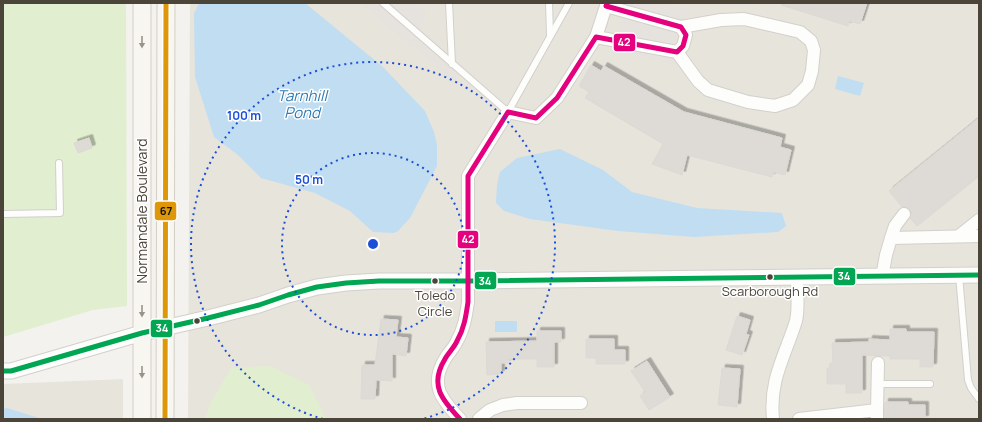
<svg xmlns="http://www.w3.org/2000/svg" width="982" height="422" viewBox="0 0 982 422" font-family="Manrope,sans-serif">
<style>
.residential{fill:#e7e4dc}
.green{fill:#e1eecf}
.parking{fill:#e6e3df}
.water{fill:#c0ddf1}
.building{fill:#dedbd6;stroke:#dcd9d4;filter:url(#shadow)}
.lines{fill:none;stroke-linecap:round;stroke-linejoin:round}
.service-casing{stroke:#d2d0cb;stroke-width:8}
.minor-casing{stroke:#d2d0cb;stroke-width:14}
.tertiary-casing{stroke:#d2d0cb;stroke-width:17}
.secondary-casing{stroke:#d3cfc5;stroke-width:19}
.service{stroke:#fdfdfc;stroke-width:6}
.minor{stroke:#fdfdfc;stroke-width:12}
.tertiary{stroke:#fdfdfc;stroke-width:15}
.secondary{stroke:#f7f6f1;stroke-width:17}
.bus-1-casing{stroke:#fff;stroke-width:8}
.bus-2-casing{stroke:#fff;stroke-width:8}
.bus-3-casing{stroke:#fff;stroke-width:8}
.bus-1{stroke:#00a651;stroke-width:5}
.bus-2{stroke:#e5007d;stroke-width:5}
.bus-3{stroke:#dd9709;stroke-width:5}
.oneway{fill:#98948c}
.ring{fill:none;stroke:#1d4ed8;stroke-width:2;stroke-dasharray:2 4}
.bus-dot{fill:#4b4439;stroke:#fff;stroke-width:1.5}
.labels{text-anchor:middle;stroke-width:3;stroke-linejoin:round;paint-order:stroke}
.bus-label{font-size:13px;fill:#4b4439;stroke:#fff}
.street-label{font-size:14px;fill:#4b4439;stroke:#fff}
.water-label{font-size:15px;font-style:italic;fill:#2e7ab2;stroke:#fff}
.centre{fill:#1d4ed8;stroke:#fff;stroke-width:2}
.ring-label{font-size:12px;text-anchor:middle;font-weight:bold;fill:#1d4ed8;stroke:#fff;stroke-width:3;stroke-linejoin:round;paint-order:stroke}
.line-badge{stroke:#fff;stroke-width:1.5}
.badge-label{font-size:11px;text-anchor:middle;font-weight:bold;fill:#fff}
.pale-badge-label{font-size:11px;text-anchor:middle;font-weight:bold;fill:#111}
</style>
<defs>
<filter id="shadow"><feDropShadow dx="3.5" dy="-3.5" stdDeviation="0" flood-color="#0004"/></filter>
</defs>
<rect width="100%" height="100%" fill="#f4f2ee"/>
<g class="residential">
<polygon points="190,3 979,3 979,419 188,419"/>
<polygon points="123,379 123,419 3,419 3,384"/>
</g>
<g class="green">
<polygon points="3,3 126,3 127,306 93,310 3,337"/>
<polygon points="270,366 309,385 326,419 205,419 211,402 231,368"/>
</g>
<g class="parking">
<polygon points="361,3 414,3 428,15 418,27 464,67 453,81"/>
<polygon points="626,3 663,3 690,10 675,65 614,49"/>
</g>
<g class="water">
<polygon points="199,3 305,3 383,67 425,111 434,132 437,145 437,166 410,218 398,231 394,233 373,232 350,211 315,193 261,178 238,155 214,137 195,77 194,14"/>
<polygon points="838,76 864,83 860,96 835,89"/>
<polygon points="560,149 603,170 632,192 697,208 782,213 786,226 778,232 694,237 618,231 530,219 504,211 496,203 497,185 500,172 517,158"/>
<rect x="495" y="321" width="22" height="11"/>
<polygon points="7,408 39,418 40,419 3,419 3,409"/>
</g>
<g class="building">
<polygon points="782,3 867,3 860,24 849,21 848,26 781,5"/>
<polygon points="591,65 601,71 604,66 684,112 782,138 780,147 791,150 785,175 773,172 772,177 687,155 682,175 652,164 663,144 585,98 589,92 579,86"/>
<polygon points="979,118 979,176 917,226 910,218 911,211 909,208 902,207 889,191"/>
<polygon points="89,138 92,148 78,153 74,143"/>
<polygon points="737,316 750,320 746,334 749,335 742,355 726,350"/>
<polygon points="381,319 398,320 396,337 408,338 406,356 392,354 392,381 376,380 375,399 361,399 362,365 375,365"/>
<polygon points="890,329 906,329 906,332 934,332 933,367 920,367 920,359 890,359 890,356 862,355 862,393 846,393 846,384 827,384 827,368 830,368 830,363 833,363 832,343 869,342 869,339 890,340"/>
<polygon points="537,331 561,331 561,342 554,342 554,367 537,367 537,359 508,359 508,363 501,363 501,374 487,375 486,342 537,341"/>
<polygon points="586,339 614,339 614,350 625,350 625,364 596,364 596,358 586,358"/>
<polygon points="647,361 670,397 649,410 640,396 645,392 631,371"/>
<polygon points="722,368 740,369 737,407 718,405"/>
<polygon points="885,402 908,402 908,405 925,405 925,419 884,419"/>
</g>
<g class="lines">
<defs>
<g id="service">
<polyline points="383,3 508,112 569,3"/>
<polyline points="449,3 452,64"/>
<polyline points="549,3 550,35"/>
<polyline points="3,214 60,213 59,163"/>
<polyline points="959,275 968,380 971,388 979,399"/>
<polyline points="878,384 930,384"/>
</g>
<g id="minor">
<polyline points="596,37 606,6"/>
<polyline points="677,52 698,81 708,90 748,102 775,106 793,100 808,85 812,71 814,50 811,41 800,32 744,19 721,20 681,27"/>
<polyline points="959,236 979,220"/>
<polyline points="891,238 895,226 904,214"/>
<polyline points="882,277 886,255 891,238 979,236"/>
<polyline points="877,410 878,363"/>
<path d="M460,419C442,400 429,385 445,359C448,353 454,348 457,341C464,329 466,316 468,302V176L508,112L536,118L557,98L596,37L677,52L683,46L686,35L681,27L606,6L607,3"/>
<polyline points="479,419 490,410 503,405 517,403 581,403"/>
<path d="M773,419C769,380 785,356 796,321C799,308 797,291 797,278"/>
<polyline points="799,419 877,410 877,419"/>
</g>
<polyline id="tertiary" points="3,371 11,371 142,333 208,318 259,305 288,295 317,287 346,283 379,281 468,281 979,275"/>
<g id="secondary">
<polyline points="142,419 142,3"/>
<polyline points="165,419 166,3"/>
</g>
</defs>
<use href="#service" class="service-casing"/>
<use href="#minor" class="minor-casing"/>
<use href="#tertiary" class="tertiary-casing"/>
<use href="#secondary" class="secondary-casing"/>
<use href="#service" class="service"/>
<use href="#minor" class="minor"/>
<use href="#tertiary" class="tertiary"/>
<use href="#secondary" class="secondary"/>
<defs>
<polyline id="bus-1" points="3,371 11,371 142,333 208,318 259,305 288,295 317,287 346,283 379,281 468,281 979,275"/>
<path id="bus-2" d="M460,419C442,400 429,385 445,359C448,353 454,348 457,341C464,329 466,316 468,302V176L508,112L536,118L557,98L596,37L677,52L683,46L686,35L681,27L606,6L607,3"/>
<polyline id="bus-3" points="165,419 166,3"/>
</defs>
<use href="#bus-1" class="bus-1-casing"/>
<use href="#bus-2" class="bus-2-casing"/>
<use href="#bus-3" class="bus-3-casing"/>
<use href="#bus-1" class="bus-1"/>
<use href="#bus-2" class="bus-2"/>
<use href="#bus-3" class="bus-3"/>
</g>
<defs><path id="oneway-solid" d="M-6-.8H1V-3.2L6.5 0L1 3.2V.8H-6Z"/></defs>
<g class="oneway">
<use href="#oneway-solid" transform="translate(142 42) rotate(90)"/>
<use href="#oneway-solid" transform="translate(142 311) rotate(90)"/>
<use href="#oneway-solid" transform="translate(142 372) rotate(90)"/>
</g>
<g class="ring">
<circle cx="373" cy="244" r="91"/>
<path d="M323 419A182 182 0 1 1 423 419"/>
</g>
<g class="bus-dot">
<circle cx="770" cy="277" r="3.5"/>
<circle cx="435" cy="281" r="3.5"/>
<circle cx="197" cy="321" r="3.5"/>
</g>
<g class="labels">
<g class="bus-label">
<text x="770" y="296">Scarborough Rd</text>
<text x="435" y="300">Toledo<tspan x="435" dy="16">Circle</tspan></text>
</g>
<g class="street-label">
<text transform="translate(142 211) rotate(-90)" y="5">Normandale Boulevard</text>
</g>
<g class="water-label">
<text x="302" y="101">Tarnhill<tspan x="302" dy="17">Pond</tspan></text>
</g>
</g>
<circle cx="373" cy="244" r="6" class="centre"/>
<g class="ring-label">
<text x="244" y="120">100 m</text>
<text x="309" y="184">50 m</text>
</g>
<g class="line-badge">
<rect x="613" y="33" width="23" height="19" rx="4" fill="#e5007d"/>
<rect x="154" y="201" width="23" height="20" rx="4" fill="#dd9709"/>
<rect x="457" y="230" width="22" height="19" rx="4" fill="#e5007d"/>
<rect x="833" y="267" width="23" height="19" rx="4" fill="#00a651"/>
<rect x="474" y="271" width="23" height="19" rx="4" fill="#00a651"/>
<rect x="150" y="319" width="23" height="19" rx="4" fill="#00a651"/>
</g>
<g class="badge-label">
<text x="624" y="46">42</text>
<text x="468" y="243">42</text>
<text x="844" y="280">34</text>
<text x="485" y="285">34</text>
<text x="162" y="332">34</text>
</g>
<g class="pale-badge-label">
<text x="166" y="215">67</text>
</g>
<rect width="982" height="422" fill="none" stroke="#4b4439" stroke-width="8"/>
</svg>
